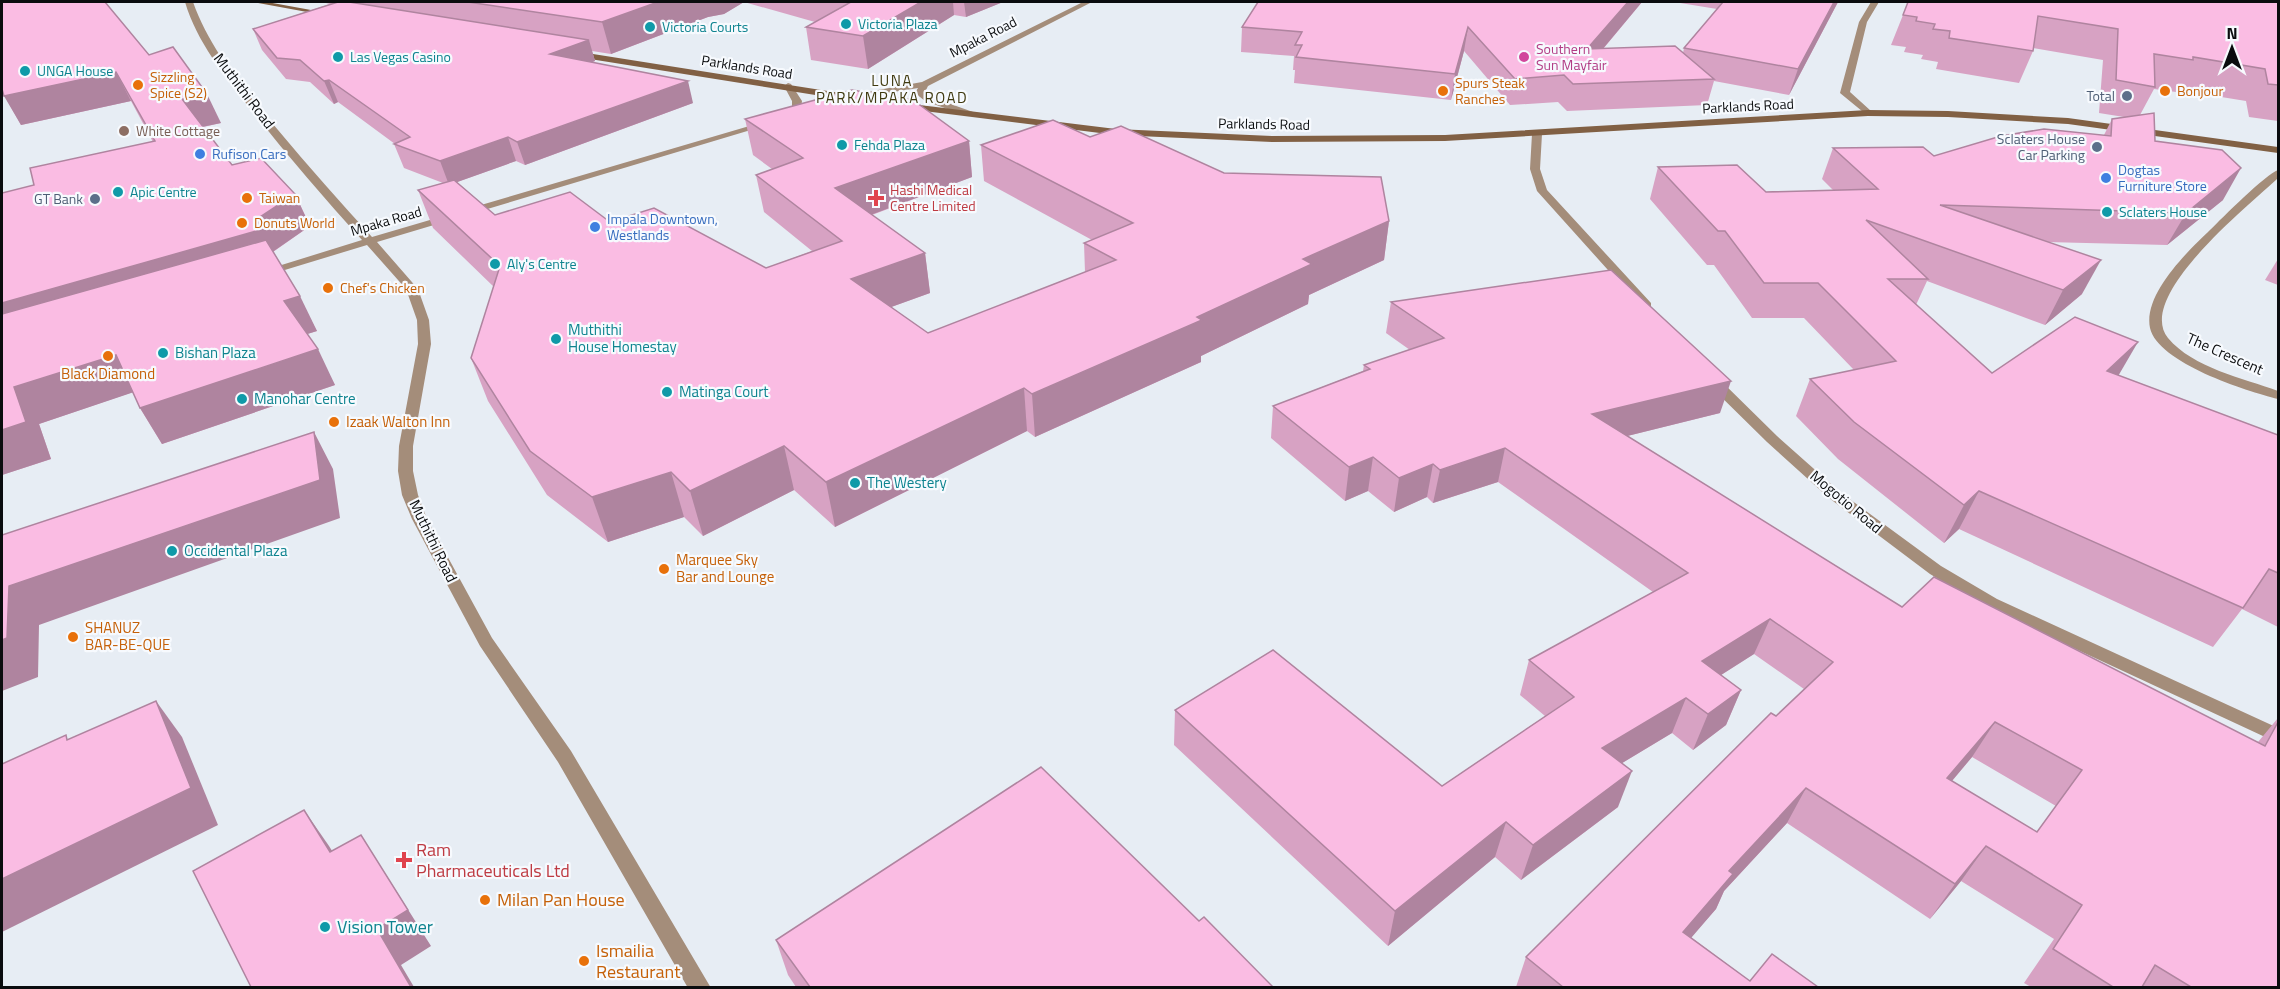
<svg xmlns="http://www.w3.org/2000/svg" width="2280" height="989" viewBox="0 0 2280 989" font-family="'Titillium Web',sans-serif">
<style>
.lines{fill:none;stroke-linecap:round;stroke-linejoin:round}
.minor{fill:#a48d7a;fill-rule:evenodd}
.tertiary{fill:#a48d7a;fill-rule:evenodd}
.secondary{fill:#816044;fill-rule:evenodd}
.wall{fill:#d7a2c3;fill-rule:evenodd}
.shaded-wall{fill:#af849f}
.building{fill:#fabce3;stroke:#af849f;stroke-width:1.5;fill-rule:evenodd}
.culture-dot{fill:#0f9aa8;stroke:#f7fafe;stroke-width:2}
.hotel-dot{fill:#d1479c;stroke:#f7fafe;stroke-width:2}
.food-dot{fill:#e8710a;stroke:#f7fafe;stroke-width:2}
.service-dot{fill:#5c6f8a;stroke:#f7fafe;stroke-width:2}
.education-dot{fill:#8d6e63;stroke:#f7fafe;stroke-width:2}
.shop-dot{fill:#3f7fe0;stroke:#f7fafe;stroke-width:2}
.health-dot{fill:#e0444e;stroke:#f7fafe;stroke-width:2}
.labels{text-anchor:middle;stroke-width:4.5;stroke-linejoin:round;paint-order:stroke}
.far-culture-label{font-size:14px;fill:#0d838f;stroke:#f7fafe;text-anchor:start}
.far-street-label{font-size:14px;fill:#0a0c0e;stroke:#f7fafe}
.far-hotel-label{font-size:14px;fill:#b23c85;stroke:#f7fafe;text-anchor:start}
.far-food-label{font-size:14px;fill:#c56008;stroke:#f7fafe;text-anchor:start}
.far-service-label{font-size:14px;fill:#4e5e75;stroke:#f7fafe;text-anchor:end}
.far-education-label{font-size:14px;fill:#785e54;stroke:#f7fafe;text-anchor:start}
.far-shop-label{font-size:14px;fill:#366cbe;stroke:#f7fafe;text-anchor:start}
.far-health-label{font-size:14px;fill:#be3a42;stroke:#f7fafe;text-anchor:start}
.far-quarter-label{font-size:15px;letter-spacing:1.5px;fill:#403a10;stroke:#f7fafe}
.street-label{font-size:15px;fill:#0a0c0e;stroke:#f7fafe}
.culture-label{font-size:15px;fill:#0d838f;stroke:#f7fafe;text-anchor:start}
.food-label{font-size:15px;fill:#c56008;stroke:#f7fafe;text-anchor:start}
.near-health-label{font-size:18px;fill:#be3a42;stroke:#f7fafe;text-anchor:start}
.near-food-label{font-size:18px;fill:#c56008;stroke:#f7fafe;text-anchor:start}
.near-culture-label{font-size:18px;fill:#0d838f;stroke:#f7fafe;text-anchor:start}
</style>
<rect width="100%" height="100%" fill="#e7edf4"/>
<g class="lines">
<g class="minor">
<path d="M185,2H193C210,50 245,91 278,130C309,167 340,202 372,237L763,122L771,124L377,242L418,289L429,320L431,344L413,446V471L418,495L427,519L492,638L571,751L711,988H688L558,762L480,646L412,519L402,495L398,471L399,446L418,344L417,320L406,289L367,245L265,276L259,272L362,240C323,197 285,153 249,107C224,75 197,42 185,2Z"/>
<polygon points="1083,2 1092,2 928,86 925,92 931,97 973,112 973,116 967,116 925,101 915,93 918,88 850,99 845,96 922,82"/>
<polygon points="1871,2 1879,2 1867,22 1850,92 1871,111 1871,115 1868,116 1840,93 1859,22"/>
<polygon points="788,83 791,84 802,101 801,108 781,122 776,119 778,117 792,107 792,101 784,86"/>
<path d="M2278,170V178C2252,203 2134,296 2168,338C2193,368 2243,378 2278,391V399C2246,391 2158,363 2150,328C2143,294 2188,251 2210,230C2222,218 2266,174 2278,170Z"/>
</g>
<g class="tertiary">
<polygon points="1537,131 1542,134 1540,169 1547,190 1651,303 1651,309 1643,309 1537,191 1530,169 1532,134"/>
<polygon points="1712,376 1717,377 1777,436 1840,492 1941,566 1997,599 2278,728 2278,743 1985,607 1930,574 1829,498 1767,442 1707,383 1705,380"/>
</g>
<g class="secondary">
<polygon points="252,2 267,2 333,14 329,16"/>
<polygon points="574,51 853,95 858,98 853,101 571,56 571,52"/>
<polygon points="903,103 1116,129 1272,136 1445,135 1868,110 1948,111 2068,118 2278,147 2278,153 2068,124 1948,117 1868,116 1445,141 1272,142 1116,135 900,108 898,106"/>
</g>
</g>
<g class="wall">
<polygon points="2,2 149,55 221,123 203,127 232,165 295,194 310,226 273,252 317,331 307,334 335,385 162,444 140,408 133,392 39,424 51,459 2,475 34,185 153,142 131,101 21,125 4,95 2,96"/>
<polygon points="322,2 1003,2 966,17 954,15 868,69 811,60 806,27 815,22 744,2 724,14 708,17 611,54 592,51 595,61 591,62 693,103 525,165 516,161 457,182 495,215 610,222 766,268 812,251 764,212 756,175 772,169 753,155 745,119 969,141 972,177 872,215 925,253 930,293 891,307 928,333 1085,272 1084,243 1092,240 984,181 981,145 1090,137 1224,173 1389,221 1384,260 1309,295 1308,304 1201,356 1201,362 1035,437 1027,431 835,527 794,490 703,536 684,517 608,542 547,495 488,401 471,358 494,287 433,228 418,190 443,183 404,168 394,144 395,144 338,102 334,104 310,82 286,79 262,50 253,29 330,4"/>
<polygon points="1258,2 1642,2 1603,49 1683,53 1684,48 1717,9 1674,2 1838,2 1789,95 1714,81 1707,105 1567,111 1558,102 1510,105 1464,51 1451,100 1294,83 1295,70 1293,70 1294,56 1241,52 1242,27"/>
<polygon points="2278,2 2278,121 2249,117 2246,101 2178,90 2176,92 2154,89 2140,115 2155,141 2223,200 2167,245 2046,242 2082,294 2045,325 1927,281 1916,305 1992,373 2118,376 2278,435 2278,627 2242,609 2213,647 1959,529 1944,543 1838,459 1796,416 1810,379 1854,370 1804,318 1752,318 1714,265 1707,265 1650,199 1658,167 1766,192 1833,190 1822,179 1833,148 1934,156 2104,135 2112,119 2124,117 2099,113 2103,60 2033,48 2033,51 2019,83 1936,69 1938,62 1921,59 1923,55 1904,52 1906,47 1891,45 1903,15"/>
<polygon points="2278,259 2278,285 2265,280"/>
<path d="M1391,302L1720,413L1627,436L1902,607L2258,742L2278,718V987H2031L2024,983L2054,939L1961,881L1930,919L1787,823L1724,891L1716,909L1691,937L1750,981L1818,987H1516L1526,957L1804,689L1754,654L1721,675L1741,690L1726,725L1693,750L1672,733L1622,763L1618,807L1521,880L1495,857L1388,946L1174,745L1175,710L1442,786L1545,716L1520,695L1529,660L1653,592L1498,482L1433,503L1427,497L1394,512L1368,491L1345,501L1271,438L1273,406L1363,371L1364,365L1410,350L1386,333ZM1972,757L2056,806L2037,832L1952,781Z"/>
<polygon points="1199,921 1273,987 796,987 788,975 776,940"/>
</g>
<g class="shaded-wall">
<polygon points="658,2 744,2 724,14 708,17 611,54 602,22"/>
<polygon points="921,2 953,2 954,15 868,69 863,36"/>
<polygon points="964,2 1003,2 966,17"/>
<polygon points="1628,2 1642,2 1581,75 1587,49"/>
<polygon points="1834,2 1838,2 1789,95 1798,69"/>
<polygon points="1468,27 1464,51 1451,100 1455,74"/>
<polygon points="589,40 595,61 557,76 550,54"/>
<polygon points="116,72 131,101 21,125 4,96"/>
<polygon points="329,80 338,102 334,104 324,81"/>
<polygon points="688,81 693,103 525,165 517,142"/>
<polygon points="207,94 221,123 197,128 182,99"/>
<polygon points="508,137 516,161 449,185 440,161"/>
<polygon points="969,141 972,177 841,226 835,188"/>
<polygon points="2241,168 2223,200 2167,245 2186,213"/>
<polygon points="295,194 310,226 271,253 2,344 2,303 254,221"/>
<polygon points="1389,221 1384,260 1309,295 1308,304 1201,356 1201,362 1035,437 1032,394 1197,317 1303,259"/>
<polygon points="925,253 930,293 858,319 851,279"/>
<polygon points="2101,260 2082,294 2045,325 2063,290"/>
<polygon points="300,296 317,331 301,336 284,301"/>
<polygon points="2138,342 2117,378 2107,371"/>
<polygon points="318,349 335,385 162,444 140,408"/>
<polygon points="116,355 137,391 39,424 51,459 2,475 2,430 14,387"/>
<polygon points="1731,381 1720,413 1583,447 1592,414"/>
<polygon points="1024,388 1027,431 835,527 826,482"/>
<polygon points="314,432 333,469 340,518 39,625 38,677 2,691 2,640 9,586"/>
<polygon points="784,446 794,490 703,536 690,491"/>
<polygon points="1505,448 1498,482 1433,503 1440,470"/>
<polygon points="1373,457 1368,491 1345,501 1349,467"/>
<polygon points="1433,464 1427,497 1394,512 1399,478"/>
<polygon points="671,472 684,517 608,542 592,497"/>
<polygon points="1979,491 1959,529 1944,543 1964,505"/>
<polygon points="1770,619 1754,654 1688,696 1702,661"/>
<polygon points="1741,690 1726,725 1693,750 1708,714"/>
<polygon points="1686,698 1672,733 1589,783 1602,748"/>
<polygon points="156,701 182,737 218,825 2,932 2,879"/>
<polygon points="1995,722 1972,757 1925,813 1947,778"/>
<polygon points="1632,771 1618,807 1521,880 1533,845"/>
<polygon points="1806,788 1787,823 1724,891 1716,909 1667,966 1683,932 1729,871"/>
<polygon points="304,810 329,846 355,888 330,852"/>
<polygon points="1506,822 1495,857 1388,946 1395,911"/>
<polygon points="361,835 431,946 401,965 414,987 411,987 377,929"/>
<polygon points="1986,846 1961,881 1930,919 1955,884"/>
</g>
<g class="building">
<polygon points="2,2 105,2 149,55 173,47 207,94 182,99 232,165 261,158 295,194 254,221 260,230 2,303 2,193 34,185 30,168 155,141 116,72 4,96 2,89"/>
<polygon points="338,2 349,2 589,40 550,54 688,81 517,142 508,137 440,161 394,144 410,137 329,80 324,81 300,60 277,58 253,29"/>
<polygon points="468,2 658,2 602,22"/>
<polygon points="849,2 921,2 863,36 806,27 851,2"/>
<polygon points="1258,2 1628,2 1587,49 1675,46 1714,79 1573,84 1564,75 1515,79 1468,27 1455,74 1296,57 1302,45 1295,45 1302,32 1242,27"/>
<polygon points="1723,2 1834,2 1798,69 1684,48"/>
<polygon points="1908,2 2278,2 2278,85 2268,84 2265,69 2193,57 2193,60 2154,54 2155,87 2116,80 2118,29 2038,16 2033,51 1949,38 1950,31 1933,29 1935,24 1916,21 1917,17 1903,15"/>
<polygon points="852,90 913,100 969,141 835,188 925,253 851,279 928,333 1116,260 1084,243 1133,223 981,145 1053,120 1090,137 1121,126 1224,173 1381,177 1389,221 1303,259 1312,264 1197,317 1202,320 1032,394 1024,388 826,482 784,446 690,491 671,472 592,497 530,451 471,358 500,266 418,190 454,180 495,215 570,192 610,222 654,208 766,268 842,241 756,175 803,158 745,119"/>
<polygon points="2154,113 2155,141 2222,150 2241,168 2186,213 1940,205 2101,260 2063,290 1866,220 1928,279 1888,279 1992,373 2075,317 2138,342 2107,371 2278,435 2278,573 2269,569 2243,608 1979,491 1964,505 1854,422 1810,379 1896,361 1818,283 1764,283 1725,231 1718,231 1658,167 1737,165 1766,192 1878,189 1833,148 1923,147 1934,156 2001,136 2044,129 2111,136 2112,119"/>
<polygon points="266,240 300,296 284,301 318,349 140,408 116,355 14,387 26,422 2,430 2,314"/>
<path d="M1611,270L1731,381L1592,414L1902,607L1934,577L2265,746L2278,722V987H2191L2155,965L2142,987H2113L2053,949L2082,905L1986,846L1955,884L1806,788L1729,871L1733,874L1683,932L1750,981L1772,954L1818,987H1563L1526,957L1771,713L1776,716L1833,662L1770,619L1702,661L1741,690L1708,714L1686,698L1602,748L1632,771L1533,845L1506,822L1395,911L1175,710L1273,650L1442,786L1574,697L1529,660L1688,573L1505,448L1440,470L1433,464L1399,478L1373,457L1349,467L1273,406L1370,369L1364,365L1444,338L1391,302ZM1995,722L2082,770L2037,832L1947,778Z"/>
<polygon points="314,432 320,480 9,586 7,638 2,640 2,535"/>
<polygon points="156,701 191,788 2,879 2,764 66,735 67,740"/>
<polygon points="1041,767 1199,921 1204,917 1273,987 810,987 776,940"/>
<polygon points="304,810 330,852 361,835 408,910 377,929 411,987 251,987 193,871"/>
</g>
<g class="culture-dot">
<circle cx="846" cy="24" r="6"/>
<circle cx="650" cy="27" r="6"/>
<circle cx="338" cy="57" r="6"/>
<circle cx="25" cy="71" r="6"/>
<circle cx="842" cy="145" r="6"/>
<circle cx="118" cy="192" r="6"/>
<circle cx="2107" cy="212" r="6"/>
<circle cx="495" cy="264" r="6"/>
<circle cx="556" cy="339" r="6"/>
<circle cx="163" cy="353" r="6"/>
<circle cx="667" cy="392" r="6"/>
<circle cx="242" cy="399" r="6"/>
<circle cx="855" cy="483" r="6"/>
<circle cx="172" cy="551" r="6"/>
<circle cx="325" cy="927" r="6"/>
</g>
<circle class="hotel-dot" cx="1524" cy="57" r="6"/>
<g class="food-dot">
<circle cx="138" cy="85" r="6"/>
<circle cx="1443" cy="91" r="6"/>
<circle cx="2165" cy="91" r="6"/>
<circle cx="247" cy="198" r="6"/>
<circle cx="242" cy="223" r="6"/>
<circle cx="328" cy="288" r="6"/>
<circle cx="108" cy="356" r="6"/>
<circle cx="334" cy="422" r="6"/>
<circle cx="664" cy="569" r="6"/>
<circle cx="73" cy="637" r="6"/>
<circle cx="485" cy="900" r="6"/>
<circle cx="584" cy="961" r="6"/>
</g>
<g class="service-dot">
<circle cx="2127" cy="96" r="6"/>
<circle cx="2097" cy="147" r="6"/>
<circle cx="95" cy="199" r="6"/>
</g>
<circle class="education-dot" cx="124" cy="131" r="6"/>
<g class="shop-dot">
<circle cx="200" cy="154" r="6"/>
<circle cx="2106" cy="178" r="6"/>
<circle cx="595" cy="227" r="6"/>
</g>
<g class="health-dot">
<path d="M873 189h6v6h6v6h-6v6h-6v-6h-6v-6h6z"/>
<path d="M401 851h6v6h6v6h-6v6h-6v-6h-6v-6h6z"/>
</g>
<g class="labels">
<g class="far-culture-label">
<text x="858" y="29">Victoria Plaza</text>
<text x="662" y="32">Victoria Courts</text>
<text x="350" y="62">Las Vegas Casino</text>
<text x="37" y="76">UNGA House</text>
<text x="854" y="150">Fehda Plaza</text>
<text x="130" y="197">Apic Centre</text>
<text x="2119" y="217">Sclaters House</text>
<text x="507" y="269">Aly's Centre</text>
</g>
<g class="far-street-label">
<text transform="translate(983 37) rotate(-27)" y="5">Mpaka Road</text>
<text transform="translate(747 67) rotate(9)" y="5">Parklands Road</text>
<text transform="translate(1748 106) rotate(-3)" y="5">Parklands Road</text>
<text transform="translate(1264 124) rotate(1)" y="5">Parklands Road</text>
<text transform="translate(386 221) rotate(-16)" y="5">Mpaka Road</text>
</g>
<g class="far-hotel-label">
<text x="1536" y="54">Southern<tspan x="1536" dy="16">Sun Mayfair</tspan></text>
</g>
<g class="far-food-label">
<text x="150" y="82">Sizzling<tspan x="150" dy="16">Spice (S2)</tspan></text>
<text x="1455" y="88">Spurs Steak<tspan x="1455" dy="16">Ranches</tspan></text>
<text x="2177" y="96">Bonjour</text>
<text x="259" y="203">Taiwan</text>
<text x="254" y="228">Donuts World</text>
<text x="340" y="293">Chef's Chicken</text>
</g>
<g class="far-service-label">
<text x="2115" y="101">Total</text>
<text x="2085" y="144">Sclaters House<tspan x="2085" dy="16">Car Parking</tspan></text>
<text x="83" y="204">GT Bank</text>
</g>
<g class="far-education-label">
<text x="136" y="136">White Cottage</text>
</g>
<g class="far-shop-label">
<text x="212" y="159">Rufison Cars</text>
<text x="2118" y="175">Dogtas<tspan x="2118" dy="16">Furniture Store</tspan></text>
<text x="607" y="224">Impala Downtown,<tspan x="607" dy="16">Westlands</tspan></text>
</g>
<g class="far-health-label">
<text x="890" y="195">Hashi Medical<tspan x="890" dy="16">Centre Limited</tspan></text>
</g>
<g class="far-quarter-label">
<text x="892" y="86">LUNA<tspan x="892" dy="17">PARK/MPAKA ROAD</tspan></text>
</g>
<g class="street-label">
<text transform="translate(244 91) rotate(53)" y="5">Muthithi Road</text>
<text transform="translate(2225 354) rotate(24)" y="5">The Crescent</text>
<text transform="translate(1846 502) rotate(40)" y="5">Mogotio Road</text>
<text transform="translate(433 541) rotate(64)" y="5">Muthithi Road</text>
</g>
<g class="culture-label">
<text x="568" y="335">Muthithi<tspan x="568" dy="17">House Homestay</tspan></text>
<text x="175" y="358">Bishan Plaza</text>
<text x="679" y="397">Matinga Court</text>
<text x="254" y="404">Manohar Centre</text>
<text x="867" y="488">The Westery</text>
<text x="184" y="556">Occidental Plaza</text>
</g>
<g class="food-label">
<text x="108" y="379" text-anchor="middle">Black Diamond</text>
<text x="346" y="427">Izaak Walton Inn</text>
<text x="676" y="565">Marquee Sky<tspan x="676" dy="17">Bar and Lounge</tspan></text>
<text x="85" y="633">SHANUZ<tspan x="85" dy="17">BAR-BE-QUE</tspan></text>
</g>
<g class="near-health-label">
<text x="416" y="856">Ram<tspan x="416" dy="21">Pharmaceuticals Ltd</tspan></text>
</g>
<g class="near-food-label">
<text x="497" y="906">Milan Pan House</text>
<text x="596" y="957">Ismailia<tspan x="596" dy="21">Restaurant</tspan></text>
</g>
<g class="near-culture-label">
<text x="337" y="933">Vision Tower</text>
</g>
</g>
<rect width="2280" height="989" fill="none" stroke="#0a0c0e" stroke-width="6"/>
<g transform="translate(2232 48)" stroke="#f7fafe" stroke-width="4.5" paint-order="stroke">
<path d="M0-4.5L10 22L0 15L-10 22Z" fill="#0a0c0e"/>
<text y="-9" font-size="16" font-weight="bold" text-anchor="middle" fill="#0a0c0e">N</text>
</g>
</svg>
